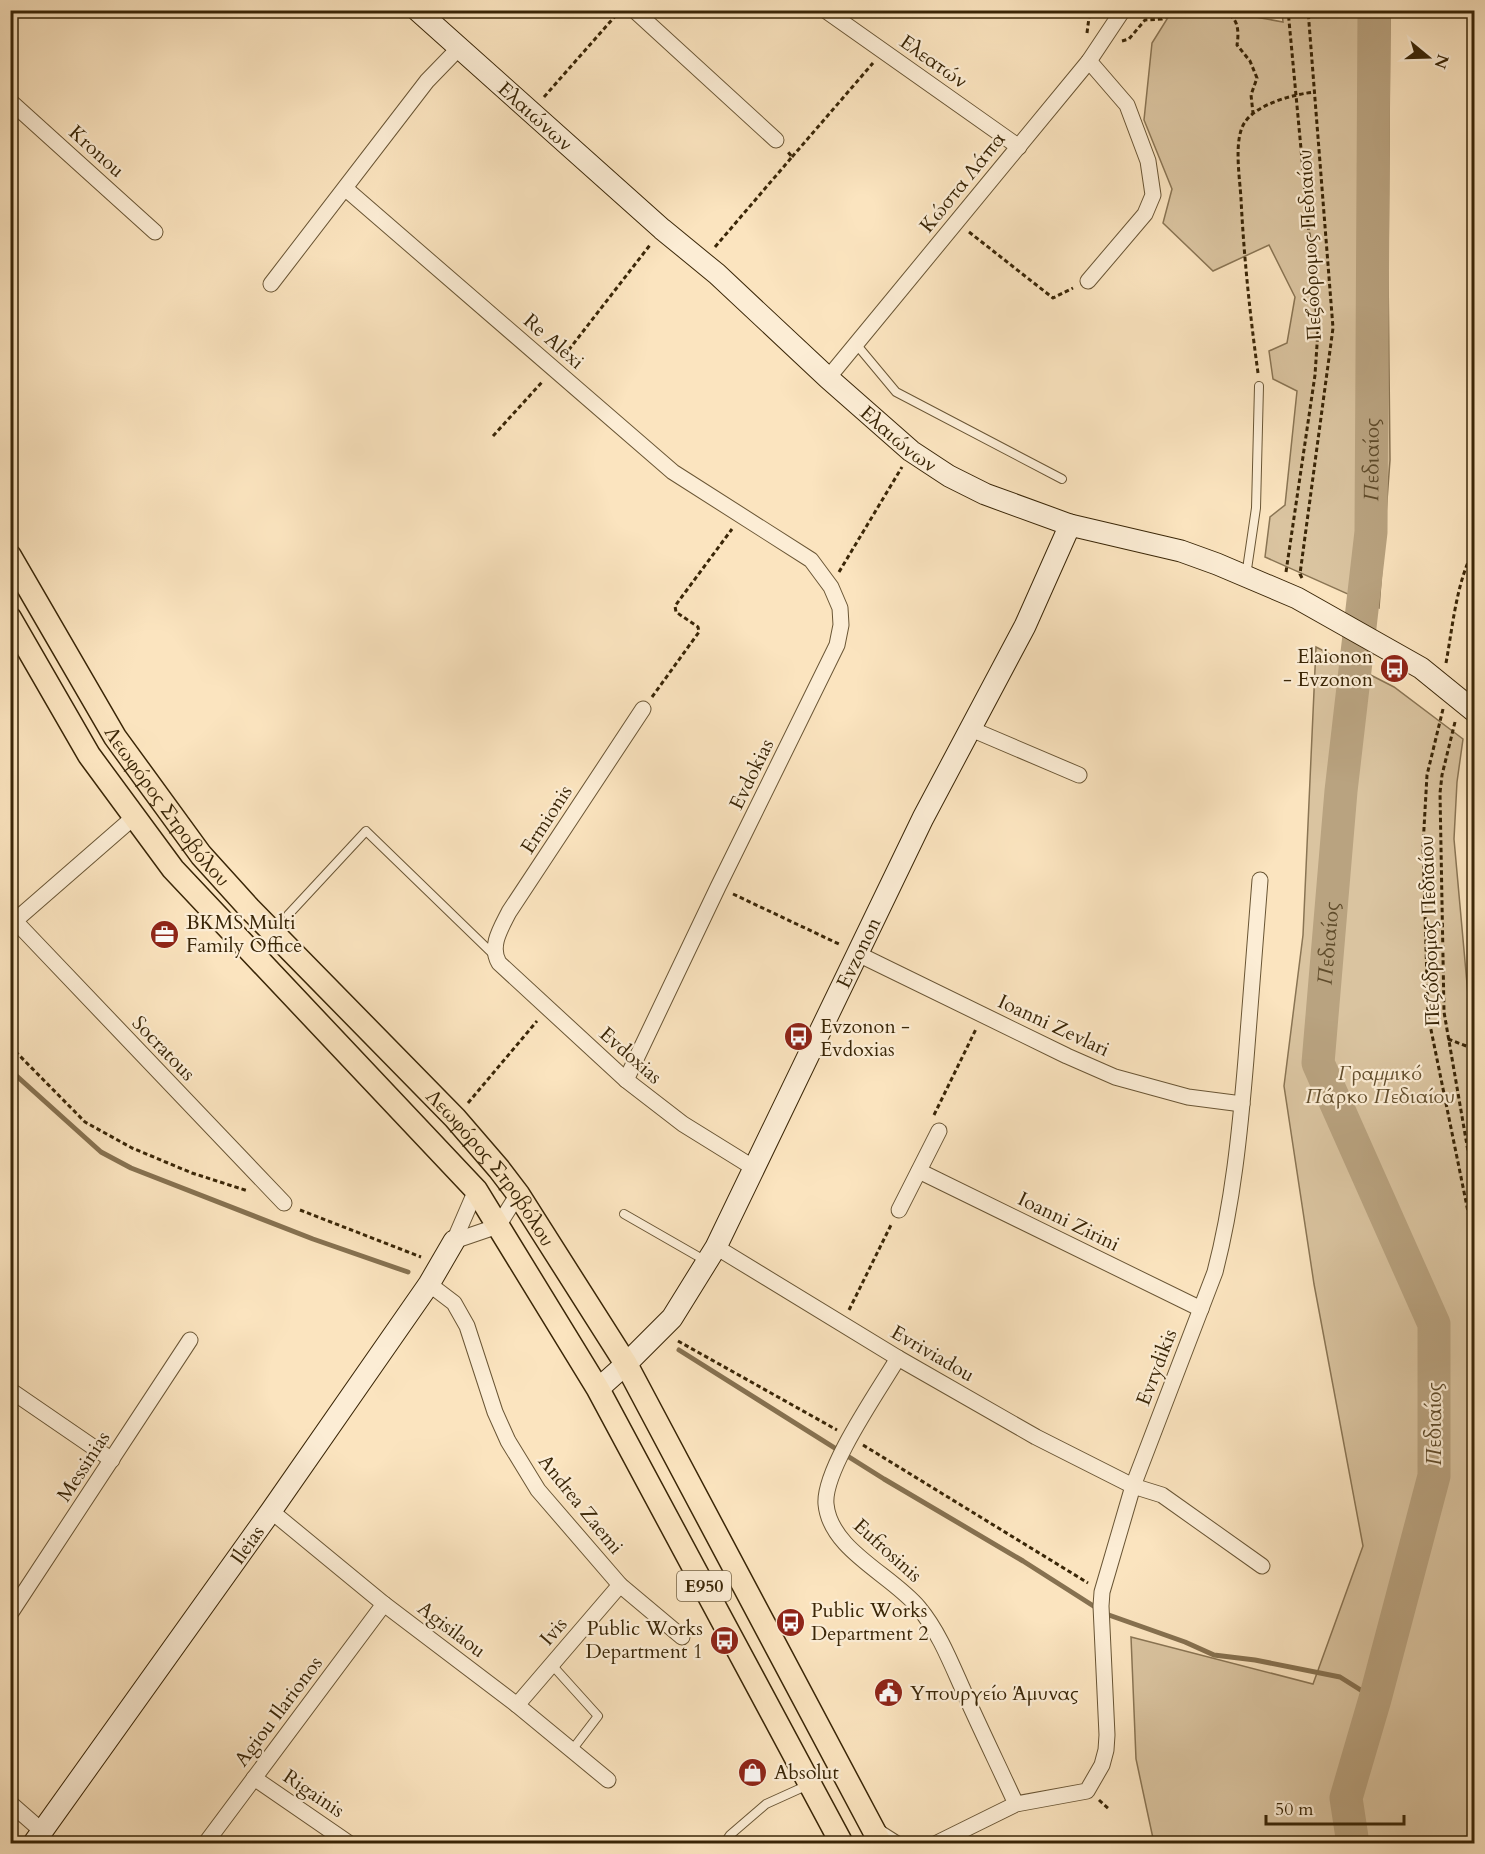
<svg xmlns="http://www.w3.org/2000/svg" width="1485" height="1854" viewBox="0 0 1485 1854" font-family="Cardo,serif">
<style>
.green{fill:#dac4a0;stroke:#8a7554;stroke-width:1.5}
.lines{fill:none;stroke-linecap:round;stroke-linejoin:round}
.stream{stroke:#867150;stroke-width:5}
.river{stroke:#b9a380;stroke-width:33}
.lane-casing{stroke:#6a5635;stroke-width:10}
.street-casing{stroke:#6a5635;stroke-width:17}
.secondary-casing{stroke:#3a2607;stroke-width:23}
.primary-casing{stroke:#3a2607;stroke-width:25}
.path{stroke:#3a2607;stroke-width:3;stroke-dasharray:4.5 3;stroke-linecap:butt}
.lane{stroke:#fcedd5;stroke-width:8}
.street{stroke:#fcedd5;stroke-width:15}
.secondary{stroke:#fcedd5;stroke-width:21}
.primary{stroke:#fbe4bf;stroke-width:22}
.labels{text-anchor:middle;stroke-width:4.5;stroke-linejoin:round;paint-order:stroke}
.shield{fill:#fcedd5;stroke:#746245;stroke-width:1.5}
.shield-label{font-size:18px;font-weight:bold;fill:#3a2607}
.street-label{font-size:20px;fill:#3a2607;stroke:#fcedd5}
.poi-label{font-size:20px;fill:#3a2607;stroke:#fcedd5;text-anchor:start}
.park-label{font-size:20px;font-style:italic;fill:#624e2d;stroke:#fcedd5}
.water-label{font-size:21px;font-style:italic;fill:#604c2b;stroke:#fcedd5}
</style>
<rect width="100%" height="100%" fill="#fbe4bf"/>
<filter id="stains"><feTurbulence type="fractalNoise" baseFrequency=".00333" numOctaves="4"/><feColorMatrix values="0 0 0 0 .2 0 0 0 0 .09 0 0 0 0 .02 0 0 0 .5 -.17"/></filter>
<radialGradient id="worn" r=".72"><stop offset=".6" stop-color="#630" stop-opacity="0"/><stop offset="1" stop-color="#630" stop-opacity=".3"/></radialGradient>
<g class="green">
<polygon points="1172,11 1244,11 1250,16 1283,22 1282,11 1390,11 1388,272 1390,460 1379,608 1265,557 1270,517 1285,505 1297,391 1273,379 1269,351 1287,343 1295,297 1269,245 1213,271 1163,223 1172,189 1144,120 1152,43"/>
<polygon points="1316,647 1394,687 1463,739 1457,782 1454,839 1470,1017 1474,1039 1474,1843 1154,1843 1136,1759 1131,1637 1313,1684 1363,1546 1314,1284 1284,1086 1303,935"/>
</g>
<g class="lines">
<g class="stream">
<polyline points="10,1070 101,1152 131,1168 313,1239 408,1272"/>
<polyline points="679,1350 884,1479 1023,1561 1106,1614 1185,1642 1214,1655 1255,1660 1340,1677 1375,1699"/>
</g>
<path class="river" id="s1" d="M1353,1844L1346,1798L1375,1699L1434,1476V1324L1318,1063L1341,791L1371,532L1374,10"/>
<defs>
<g id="lane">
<polyline points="856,344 896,392 1062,479"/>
<polyline points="1246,576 1256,508 1259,386"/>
<polyline points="288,915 366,831 494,955"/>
<polyline points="624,1214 706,1261"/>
<polyline points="552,1665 598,1716 572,1750"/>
<polyline points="724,1844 730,1835 766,1804 808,1785"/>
</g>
<g id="street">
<polyline points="634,10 776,140"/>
<polyline points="825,10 1019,147"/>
<polyline points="10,101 155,232"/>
<polyline points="346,189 673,472 811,560 831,587 840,608 841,625 837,645 718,887 626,1080"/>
<polyline points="1088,281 1145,214 1153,195 1148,161 1127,105 1089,61"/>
<polyline points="271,284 427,81 459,48"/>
<polyline points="828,378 1089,61 1123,10"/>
<path d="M643,709L509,912C501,928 489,946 499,963L626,1080L683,1124L754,1168"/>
<polyline points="971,729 1079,775"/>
<polyline points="15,921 284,1203"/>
<polyline points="10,925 134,817"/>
<polyline points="858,954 1067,1056 1115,1077 1188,1097 1242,1104"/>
<polyline points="919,1171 1201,1309"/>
<polyline points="899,1210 939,1131"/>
<polyline points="454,1241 498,1226 518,1194"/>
<polyline points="454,1241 476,1190"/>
<polyline points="716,1247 898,1358 1036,1437 1133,1486 1162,1495 1262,1566"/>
<polyline points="429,1284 454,1303 467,1326 495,1412 508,1441 538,1490 620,1585 682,1637"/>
<path d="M898,1358C879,1390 823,1470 826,1504C830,1550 892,1575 919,1608C939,1632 951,1663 964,1692C981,1730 999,1767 1016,1804"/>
<polyline points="10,1390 112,1460"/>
<polyline points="271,1511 384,1604 517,1705 608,1780"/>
<polyline points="10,1614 190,1340"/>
<polyline points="517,1705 620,1585"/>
<polyline points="254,1778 350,1844"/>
<polyline points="10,1803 42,1831"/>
<polyline points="875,1830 897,1844"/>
<polyline points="205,1844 384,1604"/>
<path d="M935,1844L1016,1804L1087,1791L1102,1765L1106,1750L1107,1735L1101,1606L1102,1592L1133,1486L1215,1272C1233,1203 1240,1131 1246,1059C1251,999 1255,940 1260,880"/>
</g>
<g id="secondary">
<path id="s2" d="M417,10L662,229L717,274L828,378L911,451L949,476L985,494L1070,525L1181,551L1217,564L1297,598L1421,668L1474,711"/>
<path id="s3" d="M598,1389L626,1364L672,1318L716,1247L923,818L1025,626L1070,525"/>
<path id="s4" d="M33,1844L271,1511L429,1284L454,1241"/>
</g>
<g id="primary">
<path id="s5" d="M10,556L115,737L201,855L249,908L455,1118L499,1169L518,1194L626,1364L881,1844"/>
<polyline points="10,618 89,755 173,869 476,1190 598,1389 842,1844"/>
</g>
</defs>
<use href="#lane" class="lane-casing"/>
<use href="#street" class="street-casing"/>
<use href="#secondary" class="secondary-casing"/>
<use href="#primary" class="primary-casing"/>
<g class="path">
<path d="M1200,10C1209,13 1216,11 1224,13C1239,16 1239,33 1237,45L1250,61L1257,78L1251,95L1253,113"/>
<polyline points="1087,33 1090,10"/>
<polyline points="1122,41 1129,39 1145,20 1162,19 1179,10"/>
<polyline points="544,97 617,14"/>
<polyline points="792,157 873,63"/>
<polyline points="969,232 1053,298 1073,288"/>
<polyline points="715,247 792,157 788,152"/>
<polyline points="564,356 650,245"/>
<path d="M1258,373C1250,315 1244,258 1241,199C1240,179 1233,139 1245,122C1257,104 1294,94 1315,92"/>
<polyline points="493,436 543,381"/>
<polyline points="839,572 902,467"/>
<polyline points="1286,572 1315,375 1318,330 1288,10"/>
<polyline points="1302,578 1300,574 1333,328 1308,10"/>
<path d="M1446,663C1453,625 1456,584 1474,549"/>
<polyline points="652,697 699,632 698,627 676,612 675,606 732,529"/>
<polyline points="1443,709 1427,775 1423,846 1428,1015 1474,1241"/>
<polyline points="1455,722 1442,775 1440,793 1444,1012 1474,1186"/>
<polyline points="733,894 841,945"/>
<polyline points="1448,1039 1474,1049"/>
<polyline points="10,1046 85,1122 132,1148 192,1173 248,1191"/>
<polyline points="468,1103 537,1021"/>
<polyline points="934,1115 976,1029"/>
<polyline points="300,1210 421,1257"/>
<polyline points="849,1310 891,1225"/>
<polyline points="678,1341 837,1430"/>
<polyline points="863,1445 1088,1583"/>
<polyline points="1099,1800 1109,1809"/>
</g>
<use href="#lane" class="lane"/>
<use href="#street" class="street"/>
<use href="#secondary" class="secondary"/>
<use href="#primary" class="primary"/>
</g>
<defs>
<symbol id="bus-disc" viewBox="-11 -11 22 22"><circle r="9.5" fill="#8f2418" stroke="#fcedd5"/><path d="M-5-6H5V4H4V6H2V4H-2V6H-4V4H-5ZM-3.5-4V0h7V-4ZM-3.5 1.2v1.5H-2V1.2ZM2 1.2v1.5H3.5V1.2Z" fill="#fff"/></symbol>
<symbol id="office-disc" viewBox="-11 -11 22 22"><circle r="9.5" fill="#8f2418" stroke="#fcedd5"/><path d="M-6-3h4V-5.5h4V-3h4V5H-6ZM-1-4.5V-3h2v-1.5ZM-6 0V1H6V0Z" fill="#fff"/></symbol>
<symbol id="civic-disc" viewBox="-11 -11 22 22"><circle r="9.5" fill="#8f2418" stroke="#fcedd5"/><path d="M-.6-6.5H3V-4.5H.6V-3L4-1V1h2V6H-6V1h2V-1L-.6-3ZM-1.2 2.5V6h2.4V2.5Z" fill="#fff"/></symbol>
<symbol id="shop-disc" viewBox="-11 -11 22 22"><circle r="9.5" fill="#8f2418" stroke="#fcedd5"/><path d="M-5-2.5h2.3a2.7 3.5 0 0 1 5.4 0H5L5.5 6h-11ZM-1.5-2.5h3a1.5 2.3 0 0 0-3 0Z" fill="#fff"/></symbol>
</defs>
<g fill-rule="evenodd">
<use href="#bus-disc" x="1378" y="652" width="33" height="33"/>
<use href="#office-disc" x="148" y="918" width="33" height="33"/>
<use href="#bus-disc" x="782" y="1020" width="33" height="33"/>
<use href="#bus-disc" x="774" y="1606" width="33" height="33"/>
<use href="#bus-disc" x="708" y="1624" width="33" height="33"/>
<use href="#civic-disc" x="872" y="1676" width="33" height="33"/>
<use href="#shop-disc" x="736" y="1756" width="33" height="33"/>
</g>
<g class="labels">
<rect class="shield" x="677" y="1571" width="54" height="30" rx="4.5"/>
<g class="shield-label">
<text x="704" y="1592">E950</text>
</g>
<g class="street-label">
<text transform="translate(934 61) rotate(35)" y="7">Ελεατών</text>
<text dy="7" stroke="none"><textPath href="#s2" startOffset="159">Ελαιώνων</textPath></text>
<text transform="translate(97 151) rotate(42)" y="7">Kronou</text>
<text transform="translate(962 182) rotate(-51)" y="7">Κώστα Λάπα</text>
<text transform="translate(1309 245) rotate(-93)" y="7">Πεζόδρομος Πεδιαίου</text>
<text transform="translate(554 341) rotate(41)" y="7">Re Alexi</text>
<text dy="7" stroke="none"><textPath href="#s2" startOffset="645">Ελαιώνων</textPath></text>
<text transform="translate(751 774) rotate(-64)" y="7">Evdokias</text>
<text dy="7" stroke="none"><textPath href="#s5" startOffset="296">Λεωφόρος Στροβόλου</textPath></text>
<text transform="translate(546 819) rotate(-57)" y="7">Ermionis</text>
<text transform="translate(1429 931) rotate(-92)" y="7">Πεζόδρομος Πεδιαίου</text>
<text dy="7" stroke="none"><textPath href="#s3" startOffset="513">Evzonon</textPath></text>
<text transform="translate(1054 1025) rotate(25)" y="7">Ioanni Zevlari</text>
<text transform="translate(164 1048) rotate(46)" y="7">Socratous</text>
<text transform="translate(631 1055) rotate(41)" y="7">Evdoxias</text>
<text dy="7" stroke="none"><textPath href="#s5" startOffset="782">Λεωφόρος Στροβόλου</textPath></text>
<text transform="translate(1069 1221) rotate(26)" y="7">Ioanni Zirini</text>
<text transform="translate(933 1353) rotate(30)" y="7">Evriviadou</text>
<text transform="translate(1156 1367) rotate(-69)" y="7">Evrydikis</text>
<text transform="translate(83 1466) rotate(-57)" y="7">Messinias</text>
<text transform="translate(581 1504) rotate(51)" y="7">Andrea Zaemi</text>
<text dy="7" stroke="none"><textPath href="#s4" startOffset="368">Ileias</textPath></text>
<text transform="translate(888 1550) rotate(42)" y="7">Eufrosinis</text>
<text transform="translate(452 1629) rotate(37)" y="7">Agisilaou</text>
<text transform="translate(553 1631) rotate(-49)" y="7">Ivis</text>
<text transform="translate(278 1711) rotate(-53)" y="7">Agiou Ilarionos</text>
<text transform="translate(314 1793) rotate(34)" y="7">Rigainis</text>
</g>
<g class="poi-label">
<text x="1373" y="663" text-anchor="end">Elaionon<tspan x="1373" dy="23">- Evzonon</tspan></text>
<text x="186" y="929">BKMS Multi<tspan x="186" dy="23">Family Office</tspan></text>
<text x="820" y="1033">Evzonon -<tspan x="820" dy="23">Evdoxias</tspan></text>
<text x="811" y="1617">Public Works<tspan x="811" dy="23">Department 2</tspan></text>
<text x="703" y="1635" text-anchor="end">Public Works<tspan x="703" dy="23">Department 1</tspan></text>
<text x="910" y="1700">Υπουργείο Άμυνας</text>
<text x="774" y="1779">Absolut</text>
</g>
<g class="park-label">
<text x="1380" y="1080">Γραμμικό<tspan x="1380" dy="23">Πάρκο Πεδιαίου</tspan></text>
</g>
<g class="water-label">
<text dy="7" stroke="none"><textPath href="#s1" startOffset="1424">Πεδιαίος</textPath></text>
<text dy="7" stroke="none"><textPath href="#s1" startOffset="938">Πεδιαίος</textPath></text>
<text transform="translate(1434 1424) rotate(-90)" y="7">Πεδιαίος</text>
</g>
</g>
<rect width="1485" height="1854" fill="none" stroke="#fbe4bf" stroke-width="36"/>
<rect x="12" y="12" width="1461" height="1830" fill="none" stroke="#3a2607" stroke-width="3"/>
<rect x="18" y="18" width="1449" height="1818" fill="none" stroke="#3a2607" stroke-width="1.5"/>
<g transform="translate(1428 57) rotate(109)" stroke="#fcedd5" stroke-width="4.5" paint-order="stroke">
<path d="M0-4.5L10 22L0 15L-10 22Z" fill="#3a2607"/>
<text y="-9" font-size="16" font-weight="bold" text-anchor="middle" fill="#3a2607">N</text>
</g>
<path d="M1266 1815v9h138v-9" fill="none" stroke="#3a2607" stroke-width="3"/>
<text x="1275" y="1815" font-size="18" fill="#3a2607" stroke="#fcedd5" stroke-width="4.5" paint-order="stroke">50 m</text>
<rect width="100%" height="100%" filter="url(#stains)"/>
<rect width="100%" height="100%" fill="url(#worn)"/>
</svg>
